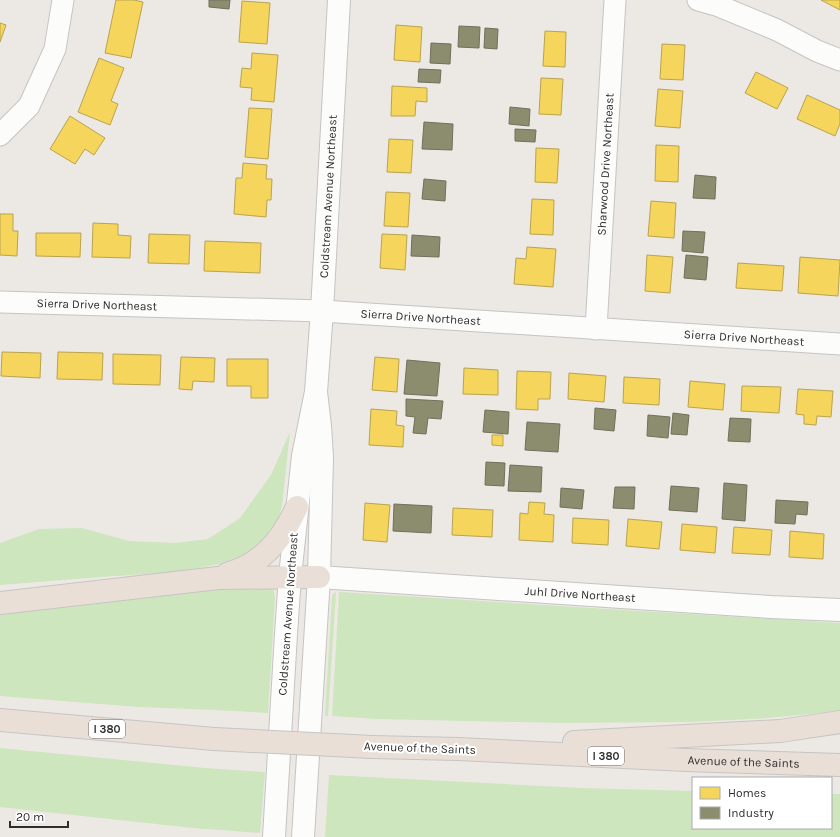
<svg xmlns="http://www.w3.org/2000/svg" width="840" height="837" viewBox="0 0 840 837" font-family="Karla,sans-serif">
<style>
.green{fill:#cee6be}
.homes{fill:#f6d55c;stroke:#baa34e}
.industry{fill:#8c8c6e;stroke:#70705b}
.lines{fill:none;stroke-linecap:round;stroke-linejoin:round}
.minor-casing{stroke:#c5c4c5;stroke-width:23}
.tertiary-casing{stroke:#c5c4c5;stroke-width:24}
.secondary-casing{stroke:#c5c4c5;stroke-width:24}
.motorway-casing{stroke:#c6c5c4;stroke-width:24}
.minor{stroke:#fcfcfb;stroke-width:21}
.tertiary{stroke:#fcfcfb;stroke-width:22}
.secondary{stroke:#fcfcfb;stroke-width:22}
.motorway{stroke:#eadfd6;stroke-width:22}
.motorway-bridge-casing{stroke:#c6c5c4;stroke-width:24;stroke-linecap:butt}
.motorway-bridge{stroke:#eadfd6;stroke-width:22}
.labels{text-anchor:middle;stroke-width:4;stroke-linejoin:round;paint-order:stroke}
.shield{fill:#fff;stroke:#6d6d6d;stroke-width:1}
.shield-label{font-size:11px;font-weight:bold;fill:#2e2e2e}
.street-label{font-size:12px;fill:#2e2e2e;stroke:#fff}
</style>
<rect width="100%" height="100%" fill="#ece8e4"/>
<g class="green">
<polygon points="290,432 282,506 276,526 263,545 246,555 219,564 177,572 101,577 0,585 0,543 39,529 82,528 129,541 175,543 208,539 240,518 271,475"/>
<polygon points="246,585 263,585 273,589 275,597 268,713 216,710 138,707 0,696 0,612 87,604"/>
<polygon points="336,592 328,716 325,716 332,596 334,593"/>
<polygon points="339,592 623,610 840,623 840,711 768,718 692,722 562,723 377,719 332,716"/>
<polygon points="0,748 205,768 265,772 260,833 208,829 202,829 0,807"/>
<polygon points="329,775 582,788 693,791 693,828 831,828 831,794 840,794 840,837 325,837"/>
</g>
<g class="homes">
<polygon points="116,0 134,0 143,2 131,58 105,53"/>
<polygon points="821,0 840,0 840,10"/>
<polygon points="242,1 270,3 267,44 239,42"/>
<polygon points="0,23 6,25 0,42"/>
<polygon points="396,25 422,27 420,62 394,60"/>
<polygon points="545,31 566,32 565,67 543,66"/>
<polygon points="662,44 685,45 683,80 660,79"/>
<polygon points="252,53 278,55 274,102 251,100 252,88 240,87 242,68 251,69"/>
<polygon points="99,58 124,68 111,101 118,104 110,125 78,112"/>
<polygon points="756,72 788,88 777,109 745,93"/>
<polygon points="541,78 563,79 561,115 539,114"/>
<polygon points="392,86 427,88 427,102 416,101 415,116 391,116"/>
<polygon points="658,89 683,91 680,128 655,126"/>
<polygon points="807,95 840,110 840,124 835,136 797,119"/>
<polygon points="249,108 272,109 268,159 245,157"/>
<polygon points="70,116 105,138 94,155 85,149 75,164 50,149"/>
<polygon points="389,139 413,140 411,173 387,172"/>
<polygon points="656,145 679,146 678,182 655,181"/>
<polygon points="536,148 559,149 557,183 535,182"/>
<polygon points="243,163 267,165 266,179 272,179 271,200 267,200 266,217 234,214 236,178 242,178"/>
<polygon points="386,192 410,193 408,227 384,226"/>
<polygon points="532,199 554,200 553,235 530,234"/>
<polygon points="651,201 676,203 674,238 648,236"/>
<polygon points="0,214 13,214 13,231 18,231 17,256 0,255"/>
<polygon points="93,223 118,224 118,235 131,236 130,258 92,257"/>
<polygon points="36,233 81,233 80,257 36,256"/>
<polygon points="149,234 190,235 189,264 148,263"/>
<polygon points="382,234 407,235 405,270 380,268"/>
<polygon points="205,241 261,243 260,273 204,271"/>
<polygon points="527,247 556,249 553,287 514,284 516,258 526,259"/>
<polygon points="647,255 673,257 670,293 645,291"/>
<polygon points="800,257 840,260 838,296 798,293"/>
<polygon points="738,263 784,266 782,291 736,288"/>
<polygon points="2,352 41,353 40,378 1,376"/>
<polygon points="58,352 103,353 102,380 57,379"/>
<polygon points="113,354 161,355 160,385 113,384"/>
<polygon points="181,357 215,358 214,382 193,381 192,390 179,389"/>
<polygon points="375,357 399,359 397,392 372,390"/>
<polygon points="227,359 268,359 268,398 251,398 251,386 227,386"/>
<polygon points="464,368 498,370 498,395 463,394"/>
<polygon points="517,371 551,372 550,399 538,399 538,410 516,409"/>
<polygon points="569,373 606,376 604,402 568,399"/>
<polygon points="624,377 660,379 659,405 623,403"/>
<polygon points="690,381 725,384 723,410 688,407"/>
<polygon points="742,386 781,387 779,413 741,411"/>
<polygon points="798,389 833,391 831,417 817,416 816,425 804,424 804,415 796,414"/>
<polygon points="371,409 397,411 396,425 404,426 403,447 369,445"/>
<polygon points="492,435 503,435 503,446 492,445"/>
<polygon points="529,502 545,503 544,514 554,515 553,542 519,540 520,513 528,514"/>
<polygon points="365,503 390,505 387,542 363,540"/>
<polygon points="453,508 493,510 492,537 452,535"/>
<polygon points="573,518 609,520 608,545 572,543"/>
<polygon points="628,519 662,522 659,549 626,546"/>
<polygon points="682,524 717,527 715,553 680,550"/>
<polygon points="734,527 772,530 770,555 732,553"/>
<polygon points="790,531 824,534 823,559 789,557"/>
</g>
<g class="industry">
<polygon points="209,0 230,0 229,9 209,7"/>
<polygon points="459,26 480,27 479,48 458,47"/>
<polygon points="485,28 498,29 497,49 484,48"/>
<polygon points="431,43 451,44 450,64 430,63"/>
<polygon points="419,69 441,70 440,83 418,82"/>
<polygon points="510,107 530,109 529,126 509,124"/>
<polygon points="424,122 453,124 452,150 422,149"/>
<polygon points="515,129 536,130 535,142 515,141"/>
<polygon points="695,175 716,177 715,199 693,198"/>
<polygon points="424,179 446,181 445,201 422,199"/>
<polygon points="683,231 705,232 703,253 682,251"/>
<polygon points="412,235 440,237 439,257 411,256"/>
<polygon points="686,255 708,257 706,280 684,278"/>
<polygon points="407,360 440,363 437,396 404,394"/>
<polygon points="406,399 443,401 441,419 428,418 426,434 413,433 415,417 406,416"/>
<polygon points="595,408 616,410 614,431 594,429"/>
<polygon points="485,410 509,412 508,434 483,432"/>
<polygon points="673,413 689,415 687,435 671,434"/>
<polygon points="648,415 670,417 668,438 647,436"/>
<polygon points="730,418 751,419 750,442 728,441"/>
<polygon points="527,422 560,424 558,452 525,450"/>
<polygon points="486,462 505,463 504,486 485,485"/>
<polygon points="510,465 542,467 541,492 508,491"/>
<polygon points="724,483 747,485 745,521 722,519"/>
<polygon points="671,486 699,488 697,512 669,510"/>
<polygon points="615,487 635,487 634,509 613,508"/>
<polygon points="561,488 584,490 582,509 560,507"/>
<polygon points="776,500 808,502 807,515 796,514 795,524 775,523"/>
<polygon points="394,504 432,506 431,533 393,531"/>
</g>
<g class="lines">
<defs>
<g id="minor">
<polyline points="698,0 719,6 777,30 817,51 840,60"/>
<polyline points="0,135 29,106 55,49 63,0"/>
<path id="s1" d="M0,302L322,311L840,344"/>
<path id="s2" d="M596,329L615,0"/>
</g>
<g id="tertiary">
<path id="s3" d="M316,392L320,426L322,458L319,577L771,607L840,610"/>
<path id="s4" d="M290,576L303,456L316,392L322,311L339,0"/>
</g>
<g id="secondary">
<polyline points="274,837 286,634 290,576"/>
<polyline points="303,837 319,577"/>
</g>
<g id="motorway">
<path d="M227,574C236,571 247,567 255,561C275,548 287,528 297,507"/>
<polyline points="0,603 218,578 319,577"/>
<polyline points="0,720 214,739"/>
<polyline points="574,742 780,731 840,722"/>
<path id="s5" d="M372,747L458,749L686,760L840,765"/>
</g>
</defs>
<use href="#minor" class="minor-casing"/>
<use href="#tertiary" class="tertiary-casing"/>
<use href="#secondary" class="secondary-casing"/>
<use href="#motorway" class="motorway-casing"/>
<use href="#minor" class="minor"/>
<use href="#tertiary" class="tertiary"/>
<use href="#secondary" class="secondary"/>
<use href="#motorway" class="motorway"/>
<defs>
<polyline id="motorway-bridge" points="214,739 372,747"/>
</defs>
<use href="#motorway-bridge" class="motorway-bridge-casing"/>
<use href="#motorway-bridge" class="motorway-bridge"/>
</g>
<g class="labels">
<g class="shield">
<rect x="89" y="720" width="36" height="18" rx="3"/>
<rect x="588" y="747" width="36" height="18" rx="3"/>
</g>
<g class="shield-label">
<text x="107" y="733">I 380</text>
<text x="606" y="760">I 380</text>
</g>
<g class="street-label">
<text dy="4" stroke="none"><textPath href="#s2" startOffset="165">Sharwood Drive Northeast</textPath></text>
<text dy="4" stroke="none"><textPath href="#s4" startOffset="382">Coldstream Avenue Northeast</textPath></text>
<text dy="4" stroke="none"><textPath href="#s1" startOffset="97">Sierra Drive Northeast</textPath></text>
<text dy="4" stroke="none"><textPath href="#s1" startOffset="421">Sierra Drive Northeast</textPath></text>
<text dy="4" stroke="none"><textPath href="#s1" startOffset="745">Sierra Drive Northeast</textPath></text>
<text dy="4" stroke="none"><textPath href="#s3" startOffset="447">Juhl Drive Northeast</textPath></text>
<text transform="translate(288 614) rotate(-86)" y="4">Coldstream Avenue Northeast</text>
<text transform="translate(420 748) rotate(2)" y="4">Avenue of the Saints</text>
<text dy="4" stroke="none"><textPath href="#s5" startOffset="372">Avenue of the Saints</textPath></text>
</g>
</g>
<rect x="692" y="777" width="140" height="52" fill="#ffffff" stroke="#ababab"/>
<rect x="700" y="787" width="20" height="12" fill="#f6d55c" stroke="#ababab"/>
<text x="728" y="797" font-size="12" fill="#2e2e2e">Homes</text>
<rect x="700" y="807" width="20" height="12" fill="#8c8c6e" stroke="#ababab"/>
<text x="728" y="817" font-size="12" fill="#2e2e2e">Industry</text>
<path d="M10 821v6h58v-6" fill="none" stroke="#2e2e2e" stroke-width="2"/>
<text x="16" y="821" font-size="12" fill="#2e2e2e" stroke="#ffffff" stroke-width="3" paint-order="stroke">20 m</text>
</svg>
